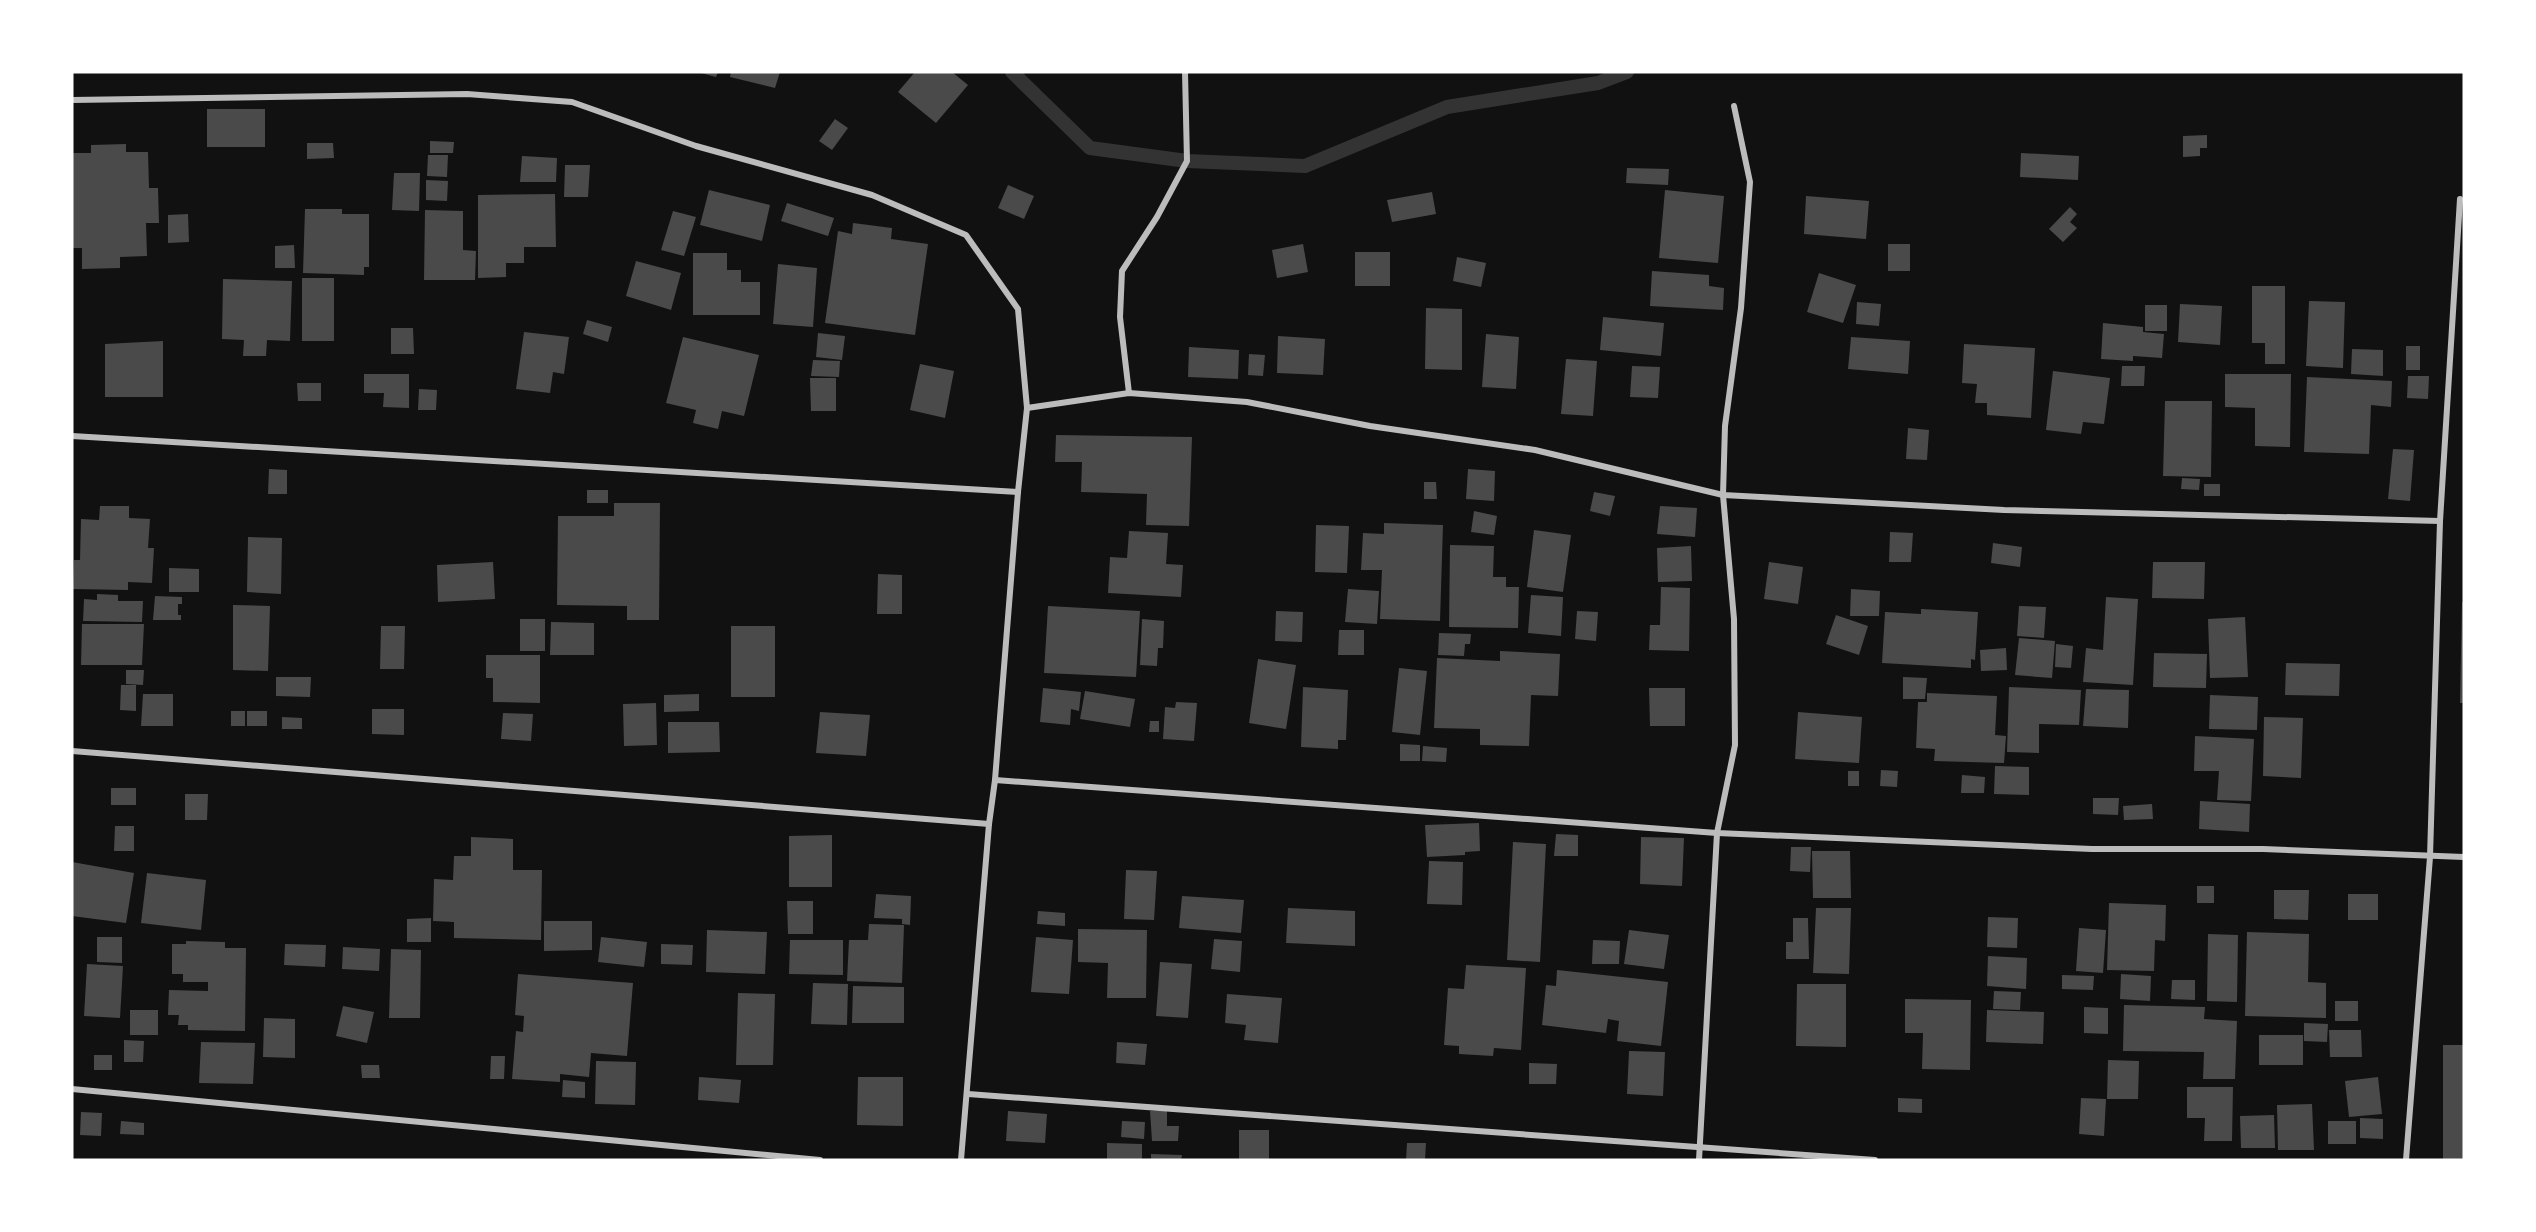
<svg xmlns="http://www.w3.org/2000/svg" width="2536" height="1232" viewBox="0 0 2536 1232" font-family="Lato,sans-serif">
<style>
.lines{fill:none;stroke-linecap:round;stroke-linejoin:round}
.stream{stroke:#333;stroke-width:14}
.building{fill:#4a4a4a}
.minor{stroke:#bcbcbc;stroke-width:6}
</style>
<rect width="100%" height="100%" fill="#111"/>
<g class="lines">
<polyline class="stream" points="1012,72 1090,148 1187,161 1305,166 1447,107 1598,83 1627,72"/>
</g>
<g class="building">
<polygon points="697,72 718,72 716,77"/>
<polygon points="731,72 780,72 775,88 730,77"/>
<polygon points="915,72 952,72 968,85 936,123 898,92"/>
<rect x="207" y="109" width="58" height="38"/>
<polygon points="835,119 848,128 832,150 819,141"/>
<polygon points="2207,135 2207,148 2200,148 2200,156 2183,157 2183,136"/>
<polygon points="430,141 454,142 453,153 430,153"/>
<polygon points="307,143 333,143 334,158 307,159"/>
<polygon points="126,144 126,152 148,152 149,188 158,188 159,223 146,223 147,256 120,257 120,268 82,269 82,248 72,248 72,153 91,153 91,145"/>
<polygon points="2021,153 2079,156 2078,180 2020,177"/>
<polygon points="428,155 448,155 447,177 427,176"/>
<polygon points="522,156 557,158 556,182 520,182"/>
<polygon points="565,165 590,165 588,197 564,197"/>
<polygon points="1627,168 1669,169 1668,185 1626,183"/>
<polygon points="394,173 420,173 419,211 392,210"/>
<polygon points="426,180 448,181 447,201 426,200"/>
<polygon points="1008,185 1034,196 1024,219 998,208"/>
<polygon points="709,190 770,205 762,241 700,225"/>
<polygon points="1665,190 1724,196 1718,263 1659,258"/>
<polygon points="1432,192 1436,214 1392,222 1387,200"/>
<polygon points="555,194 556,247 524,247 524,263 506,263 506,277 478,278 478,195"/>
<polygon points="1806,196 1869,201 1866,239 1804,234"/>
<polygon points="787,203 834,218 828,236 781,221"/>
<polygon points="2070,207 2077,214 2070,222 2077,228 2063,242 2049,229"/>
<polygon points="305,209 342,209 342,214 369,214 369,267 364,267 364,275 303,273"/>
<polygon points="425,210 463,211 463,250 476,251 475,280 424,280"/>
<polygon points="673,211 696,217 684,256 661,250"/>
<polygon points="188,214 189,242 168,243 168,215"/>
<polygon points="853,223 892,228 891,239 928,244 915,335 825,323 838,231 852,234"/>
<polygon points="1303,244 1308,272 1277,278 1272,250"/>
<rect x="1888" y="244" width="22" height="27"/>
<polygon points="294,245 295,268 275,268 275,246"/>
<rect x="1355" y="252" width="35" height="34"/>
<polygon points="693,253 727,253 727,270 741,270 741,282 760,282 760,315 693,315"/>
<polygon points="1457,257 1486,263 1481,287 1453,281"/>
<polygon points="636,261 681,273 671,310 626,296"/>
<polygon points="778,264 817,268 813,327 773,324"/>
<polygon points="1652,271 1709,275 1709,286 1724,288 1723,310 1650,306"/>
<polygon points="1819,273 1856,285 1843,323 1807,312"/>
<rect x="302" y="278" width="32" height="63"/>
<polygon points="223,279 292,281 290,341 267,340 266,356 243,356 244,340 222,339"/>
<polygon points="2252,286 2285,286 2285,364 2265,364 2265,343 2252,343"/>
<polygon points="2309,301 2345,302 2343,368 2306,366"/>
<polygon points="1857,302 1881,304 1879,326 1856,324"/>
<polygon points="2180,304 2222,306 2220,345 2178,342"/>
<rect x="2145" y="305" width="22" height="26"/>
<polygon points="1426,308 1462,309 1462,370 1425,369"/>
<polygon points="1603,317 1664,323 1661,356 1600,350"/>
<polygon points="587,320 612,327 608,342 583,334"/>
<polygon points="2103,323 2143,327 2143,332 2164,334 2162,358 2133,356 2133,361 2101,359"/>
<polygon points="391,328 413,328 414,354 391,354"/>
<polygon points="524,332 569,337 564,374 553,372 550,393 516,389"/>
<polygon points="818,333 845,336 842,360 816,357"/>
<polygon points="1486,334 1519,337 1516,389 1482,387"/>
<polygon points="1278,336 1325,339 1323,375 1277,373"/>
<polygon points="683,337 759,355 744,416 722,411 718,429 693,423 696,410 666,403"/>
<polygon points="1851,337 1910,341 1908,374 1848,369"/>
<polygon points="163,341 163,397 105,397 105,344"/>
<polygon points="1964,344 2035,348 2031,418 1987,415 1987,403 1975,403 1977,384 1962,383"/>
<rect x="2406" y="346" width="14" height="24"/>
<polygon points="1189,347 1239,350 1238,379 1188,377"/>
<polygon points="2352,349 2383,350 2383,376 2351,374"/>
<polygon points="1249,354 1265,355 1263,376 1248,375"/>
<polygon points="1566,359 1597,361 1593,416 1561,414"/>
<polygon points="813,360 840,361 839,377 811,376"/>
<polygon points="920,364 954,371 945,418 910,410"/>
<polygon points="1632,366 1660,367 1658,398 1630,397"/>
<polygon points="2122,366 2145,366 2144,386 2121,386"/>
<polygon points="2053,371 2110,378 2104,424 2083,422 2081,434 2046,430"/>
<polygon points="364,374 409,374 409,408 383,407 384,393 364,393"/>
<polygon points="2225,374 2291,374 2290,447 2255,446 2255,408 2225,407"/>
<polygon points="2408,376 2429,376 2428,399 2407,398"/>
<polygon points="2307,377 2392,381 2391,407 2371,405 2369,454 2304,452"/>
<polygon points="810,378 836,378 836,411 811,411"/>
<polygon points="297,383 321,383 321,401 298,401"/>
<polygon points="419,389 437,390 436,410 418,410"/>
<polygon points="2165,401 2212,401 2211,477 2163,476"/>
<polygon points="1908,428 1929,430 1927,460 1906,459"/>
<polygon points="1056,435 1192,437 1189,526 1146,525 1147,494 1081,492 1082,462 1055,462"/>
<polygon points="2393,449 2414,450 2410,501 2388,499"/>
<polygon points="269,469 287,470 287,494 268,494"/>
<polygon points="1468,469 1495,471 1494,501 1466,499"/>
<polygon points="2182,478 2200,479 2199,490 2181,489"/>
<polygon points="1424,482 1436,482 1437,499 1424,499"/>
<rect x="2204" y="484" width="16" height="12"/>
<rect x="587" y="490" width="21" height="13"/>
<polygon points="1594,492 1615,496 1610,516 1590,511"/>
<polygon points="614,503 660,503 659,620 627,620 627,606 557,605 558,516 614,516"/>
<polygon points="100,506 129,506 129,518 150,519 148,548 154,548 152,583 128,582 128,590 73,589 74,560 80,560 81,519 99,520"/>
<polygon points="1660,506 1697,508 1695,537 1657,534"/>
<polygon points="1474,511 1497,516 1494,535 1471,532"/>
<polygon points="1384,523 1443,525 1440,621 1380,619 1382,570 1361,570 1363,533 1384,534"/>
<polygon points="1316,525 1349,526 1347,573 1315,572"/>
<polygon points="1534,530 1571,535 1563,592 1527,587"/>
<polygon points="1129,531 1168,533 1166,564 1183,565 1181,597 1108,593 1110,557 1127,558"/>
<polygon points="1890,532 1913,533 1911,562 1889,562"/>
<polygon points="248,537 282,538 281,594 247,592"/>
<polygon points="1993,543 2022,547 2020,567 1991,563"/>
<polygon points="1450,545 1494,546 1493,577 1506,577 1506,587 1519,587 1518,628 1449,627"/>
<polygon points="1691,546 1692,581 1658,582 1657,548"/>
<polygon points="493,562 495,599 438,602 437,565"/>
<polygon points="1769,562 1803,567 1798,604 1764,599"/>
<polygon points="2153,562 2205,562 2204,599 2152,598"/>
<polygon points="169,568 199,569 199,592 169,592"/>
<polygon points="878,574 902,575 902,614 877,614"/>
<polygon points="1661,587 1690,588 1689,651 1649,650 1650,625 1660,625"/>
<polygon points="1348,589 1379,591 1377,624 1345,622"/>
<polygon points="1851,589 1880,591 1879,616 1850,616"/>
<polygon points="97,594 118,595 118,601 143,601 142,622 83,621 84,599 97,600"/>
<polygon points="1531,595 1563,597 1561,636 1528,633"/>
<polygon points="155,596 182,597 182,604 178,604 178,615 181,615 181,620 153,620"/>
<polygon points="2106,597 2138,599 2133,685 2083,682 2086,648 2103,650"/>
<polygon points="2462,602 2464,602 2464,703 2460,703"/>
<polygon points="233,605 270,606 268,671 233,670"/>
<polygon points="1048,606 1140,611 1136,677 1044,673"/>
<polygon points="2019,606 2046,607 2044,638 2017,636"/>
<polygon points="1921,609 1978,612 1975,660 1971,659 1971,668 1882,663 1885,612 1921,614"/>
<polygon points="1276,611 1303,612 1302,642 1275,641"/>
<polygon points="1577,611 1598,612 1596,641 1575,639"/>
<polygon points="1836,615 1868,626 1859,655 1826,644"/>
<polygon points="2245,617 2248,677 2210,678 2208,619"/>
<rect x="520" y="619" width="25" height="32"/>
<polygon points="1142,619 1164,621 1163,648 1158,648 1157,666 1140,665"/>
<polygon points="551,622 594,623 594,655 550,655"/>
<polygon points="82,624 144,624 142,665 81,665"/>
<polygon points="381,626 405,626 404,669 380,669"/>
<rect x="731" y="626" width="44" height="71"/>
<polygon points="1339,630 1364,630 1364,655 1338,655"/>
<polygon points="1439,633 1471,634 1470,644 1465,644 1464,656 1438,655"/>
<polygon points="2019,638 2055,641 2052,678 2015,675"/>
<polygon points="2056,644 2073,646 2071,668 2055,667"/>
<polygon points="2006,648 2007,670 1981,671 1980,650"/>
<polygon points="1500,651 1560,654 1558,696 1531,695 1529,746 1480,745 1480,729 1434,728 1437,658 1500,661"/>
<polygon points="2154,653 2207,654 2206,688 2153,687"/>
<polygon points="486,655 540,655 540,703 493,702 493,678 486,678"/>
<polygon points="1258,659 1296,665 1286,729 1249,723"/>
<polygon points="2286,663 2340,664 2339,696 2285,695"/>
<polygon points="1399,668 1427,671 1420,735 1392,732"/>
<polygon points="126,670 144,670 143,685 126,684"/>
<polygon points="276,677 311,677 310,697 276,696"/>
<polygon points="1903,677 1927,678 1925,699 1903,699"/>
<polygon points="121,685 136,685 136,711 120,710"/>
<polygon points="1303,687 1348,690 1346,740 1338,740 1338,749 1301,747"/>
<polygon points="2009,687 2081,690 2079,725 2039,724 2039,753 2007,752"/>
<polygon points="1043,688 1081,692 1079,711 1071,709 1070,725 1040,722"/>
<polygon points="1649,688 1685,688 1685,726 1650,726"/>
<polygon points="2086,689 2129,690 2128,728 2083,726"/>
<polygon points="1085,691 1135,699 1130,727 1080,719"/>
<polygon points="1927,693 1997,696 1995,735 2006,736 2004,763 1934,761 1935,749 1916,748 1918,702 1927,702"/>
<polygon points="143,694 173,694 173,726 141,726"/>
<polygon points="699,694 699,711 664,712 664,695"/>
<polygon points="2210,695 2258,697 2257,730 2209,729"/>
<polygon points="1176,702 1197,703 1194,741 1163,739 1165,707 1175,708"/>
<polygon points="656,703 657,745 624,746 623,704"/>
<polygon points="372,709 404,709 404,735 372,734"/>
<rect x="231" y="711" width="14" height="15"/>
<rect x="247" y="711" width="20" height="15"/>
<polygon points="820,712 870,715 866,756 816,753"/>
<polygon points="1798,712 1862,717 1859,763 1795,759"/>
<polygon points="503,713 533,714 531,741 501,739"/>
<polygon points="282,717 302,718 302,729 282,729"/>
<polygon points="2264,717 2303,718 2301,778 2263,776"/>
<polygon points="1150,721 1159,721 1159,732 1149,732"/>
<polygon points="668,722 719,722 720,752 668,753"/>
<polygon points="2195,736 2254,739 2251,801 2217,800 2219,771 2194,771"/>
<polygon points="1400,744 1420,745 1420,761 1400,761"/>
<polygon points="1423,746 1447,748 1446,762 1422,761"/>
<polygon points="1995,766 2029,767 2029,795 1994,794"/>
<polygon points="1881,770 1898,771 1897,787 1880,786"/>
<rect x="1848" y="771" width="11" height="15"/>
<polygon points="1962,775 1985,777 1984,793 1961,793"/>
<rect x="111" y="788" width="25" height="17"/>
<polygon points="185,794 208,794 207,820 185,820"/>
<polygon points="2093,798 2119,798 2118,815 2093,814"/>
<polygon points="2200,801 2250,804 2249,832 2199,829"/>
<polygon points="2152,804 2153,819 2124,820 2123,806"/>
<polygon points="1479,823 1480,851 1465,852 1465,855 1427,857 1425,825"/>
<polygon points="115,826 134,826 134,851 114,851"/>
<polygon points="1556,834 1578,835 1578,856 1554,856"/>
<polygon points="832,835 832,887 789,887 789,836"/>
<polygon points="471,837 513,839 513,870 542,870 541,940 454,938 454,922 433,921 434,879 453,880 454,856 471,856"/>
<polygon points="1641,837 1684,838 1682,886 1640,884"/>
<polygon points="1513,842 1546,844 1540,962 1507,960"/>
<polygon points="1791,847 1811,847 1810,872 1790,871"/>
<polygon points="1812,851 1850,851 1851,898 1813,898"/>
<polygon points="1429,861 1463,862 1462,905 1427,904"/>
<polygon points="72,862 134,873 126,923 72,916"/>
<polygon points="1126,870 1157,871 1154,920 1124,919"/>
<polygon points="147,873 206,880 201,930 141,923"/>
<rect x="2197" y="886" width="17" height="17"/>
<polygon points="2274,890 2309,890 2308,920 2274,919"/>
<polygon points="876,894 911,896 910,925 902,924 902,919 874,918"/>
<rect x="2348" y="894" width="30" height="26"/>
<polygon points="1182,896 1244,900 1241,933 1179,928"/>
<polygon points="787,901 813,901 813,934 788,934"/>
<polygon points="2109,903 2166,905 2165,941 2155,940 2154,971 2107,970"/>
<polygon points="1288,908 1355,911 1355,946 1286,943"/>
<polygon points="1816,908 1851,908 1849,974 1813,973"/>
<polygon points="1038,911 1065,913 1065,926 1037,924"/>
<polygon points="1988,917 2018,918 2017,948 1987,947"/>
<polygon points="431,918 431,942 407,942 407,919"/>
<polygon points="1793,918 1808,918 1809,959 1786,959 1786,942 1793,942"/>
<polygon points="544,921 592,921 592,950 544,951"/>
<polygon points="869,924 904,925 902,983 847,981 849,940 868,940"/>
<polygon points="2079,928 2106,930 2103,973 2076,971"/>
<polygon points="1078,929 1147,930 1146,998 1107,998 1108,963 1078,962"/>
<polygon points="707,930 767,932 765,974 706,972"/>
<polygon points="1629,930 1669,935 1664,969 1624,964"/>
<polygon points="2247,932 2309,934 2308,982 2326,983 2326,1018 2245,1016"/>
<polygon points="2208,934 2238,935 2237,1002 2207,1001"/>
<polygon points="97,937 122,937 122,963 97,962"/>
<polygon points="601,937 647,942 644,967 598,962"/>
<polygon points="1036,937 1073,940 1069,994 1031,992"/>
<polygon points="1214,939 1242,941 1240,972 1211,969"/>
<polygon points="790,940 843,940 843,975 789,974"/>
<polygon points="1593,940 1620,941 1619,964 1592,964"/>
<polygon points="186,941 225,942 225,948 246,948 245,1031 188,1030 188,1025 178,1025 179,1015 168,1015 169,990 208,991 208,982 183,982 183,974 172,974 172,944 186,944"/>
<polygon points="285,944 326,945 325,967 284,965"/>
<polygon points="661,944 693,945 692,965 661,964"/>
<polygon points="343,947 380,949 379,971 342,969"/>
<polygon points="391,949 421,950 420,1018 389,1018"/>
<polygon points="1988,956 2027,958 2026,989 1987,986"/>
<polygon points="1160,962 1192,964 1188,1018 1156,1016"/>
<polygon points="87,964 123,966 120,1018 84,1016"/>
<polygon points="1466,965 1526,968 1521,1050 1494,1048 1493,1056 1459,1054 1459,1046 1444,1045 1448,988 1464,989"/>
<polygon points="1557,970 1668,982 1661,1046 1617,1041 1619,1021 1608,1019 1606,1033 1542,1025 1546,985 1556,986"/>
<polygon points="518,974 633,983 627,1056 591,1053 589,1077 560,1074 560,1082 512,1079 516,1031 523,1032 524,1016 515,1015"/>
<polygon points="2121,974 2151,976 2150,1001 2120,999"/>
<polygon points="2062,975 2094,976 2093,990 2062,989"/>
<polygon points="2172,980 2195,980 2195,1000 2171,999"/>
<polygon points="813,983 848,984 847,1025 811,1024"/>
<polygon points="1797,984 1846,984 1846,1047 1796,1046"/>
<polygon points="853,986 904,987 904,1023 852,1023"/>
<polygon points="1994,991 2021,992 2020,1010 1993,1009"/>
<polygon points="738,993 775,994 773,1065 736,1065"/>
<polygon points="1227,994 1282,998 1278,1043 1244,1040 1246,1025 1225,1023"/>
<polygon points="1905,999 1971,1000 1970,1070 1922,1069 1923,1033 1905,1033"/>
<rect x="2335" y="1001" width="23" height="20"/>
<polygon points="2124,1005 2205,1007 2204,1019 2237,1021 2235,1079 2203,1079 2204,1052 2123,1051"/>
<polygon points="343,1006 374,1012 367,1043 336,1036"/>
<polygon points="2084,1007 2108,1008 2108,1034 2084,1033"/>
<rect x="130" y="1010" width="28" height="25"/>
<polygon points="1987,1010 2044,1012 2043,1044 1986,1042"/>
<polygon points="264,1018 295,1019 295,1058 263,1057"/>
<polygon points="2304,1023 2328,1024 2327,1042 2304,1041"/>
<polygon points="2329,1030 2361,1030 2362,1057 2330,1057"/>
<rect x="2259" y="1035" width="44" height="30"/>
<polygon points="124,1040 144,1041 143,1062 124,1062"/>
<polygon points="201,1042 255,1043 253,1084 199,1083"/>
<polygon points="1117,1042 1147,1044 1145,1065 1116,1063"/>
<rect x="2443" y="1045" width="21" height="115"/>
<polygon points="1629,1051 1665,1052 1663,1096 1627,1094"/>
<rect x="94" y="1055" width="18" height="15"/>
<polygon points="491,1056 505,1056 504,1079 490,1079"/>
<polygon points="2108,1060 2139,1061 2138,1099 2107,1099"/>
<polygon points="596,1061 636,1062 635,1105 595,1104"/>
<polygon points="1529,1063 1557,1064 1556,1084 1529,1084"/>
<polygon points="361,1065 379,1065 380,1078 362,1078"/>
<polygon points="699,1077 741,1080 739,1103 698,1100"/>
<polygon points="858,1077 903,1077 903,1126 857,1125"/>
<polygon points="2378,1077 2382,1114 2349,1117 2345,1081"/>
<polygon points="563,1080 585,1082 585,1098 562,1097"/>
<polygon points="2187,1087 2233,1087 2232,1141 2204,1141 2205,1118 2187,1118"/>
<polygon points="1898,1098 1922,1099 1922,1113 1898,1112"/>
<polygon points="2081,1098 2106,1099 2104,1136 2079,1134"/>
<polygon points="2312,1104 2314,1150 2278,1150 2277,1105"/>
<polygon points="1008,1111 1047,1114 1045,1143 1006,1141"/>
<polygon points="1150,1111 1167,1111 1167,1126 1179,1126 1178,1141 1152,1141"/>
<polygon points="81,1112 102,1113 101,1136 80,1135"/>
<polygon points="2274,1115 2275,1148 2241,1148 2240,1116"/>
<polygon points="2360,1118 2383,1119 2383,1139 2360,1138"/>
<polygon points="121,1121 144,1123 144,1135 120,1134"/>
<polygon points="1122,1121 1145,1122 1144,1139 1121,1137"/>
<rect x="2328" y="1121" width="28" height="23"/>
<rect x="1239" y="1130" width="30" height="30"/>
<polygon points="1107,1143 1142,1144 1142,1160 1107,1160"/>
<polygon points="1407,1143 1426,1143 1425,1160 1406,1160"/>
<polygon points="1151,1154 1182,1155 1181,1160 1151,1160"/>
</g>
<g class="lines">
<g class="minor">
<polyline points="72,100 467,94 572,102 696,146 872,195 966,235 1018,309 1027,408 1018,492 995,780 989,824 961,1160"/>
<polyline points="1129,393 1120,317 1122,271 1157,217 1187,161 1185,72"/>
<polyline points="1027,408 1129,393 1247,402 1370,426 1535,450 1723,495 2004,510 2440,521"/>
<polyline points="72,436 1018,492"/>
<polyline points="72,751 989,824"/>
<polyline points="995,780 1717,833 2092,849 2263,849 2464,857"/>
<polyline points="72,1089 820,1160"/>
<polyline points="968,1094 1875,1160"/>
<polyline points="1699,1160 1717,833 1735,745 1734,619 1723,495 1725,426 1741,308 1750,182 1734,106"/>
<polyline points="2406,1160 2430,857 2440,521 2460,199"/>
</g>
</g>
<rect width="2536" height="1232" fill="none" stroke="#ffffff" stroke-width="147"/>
</svg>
